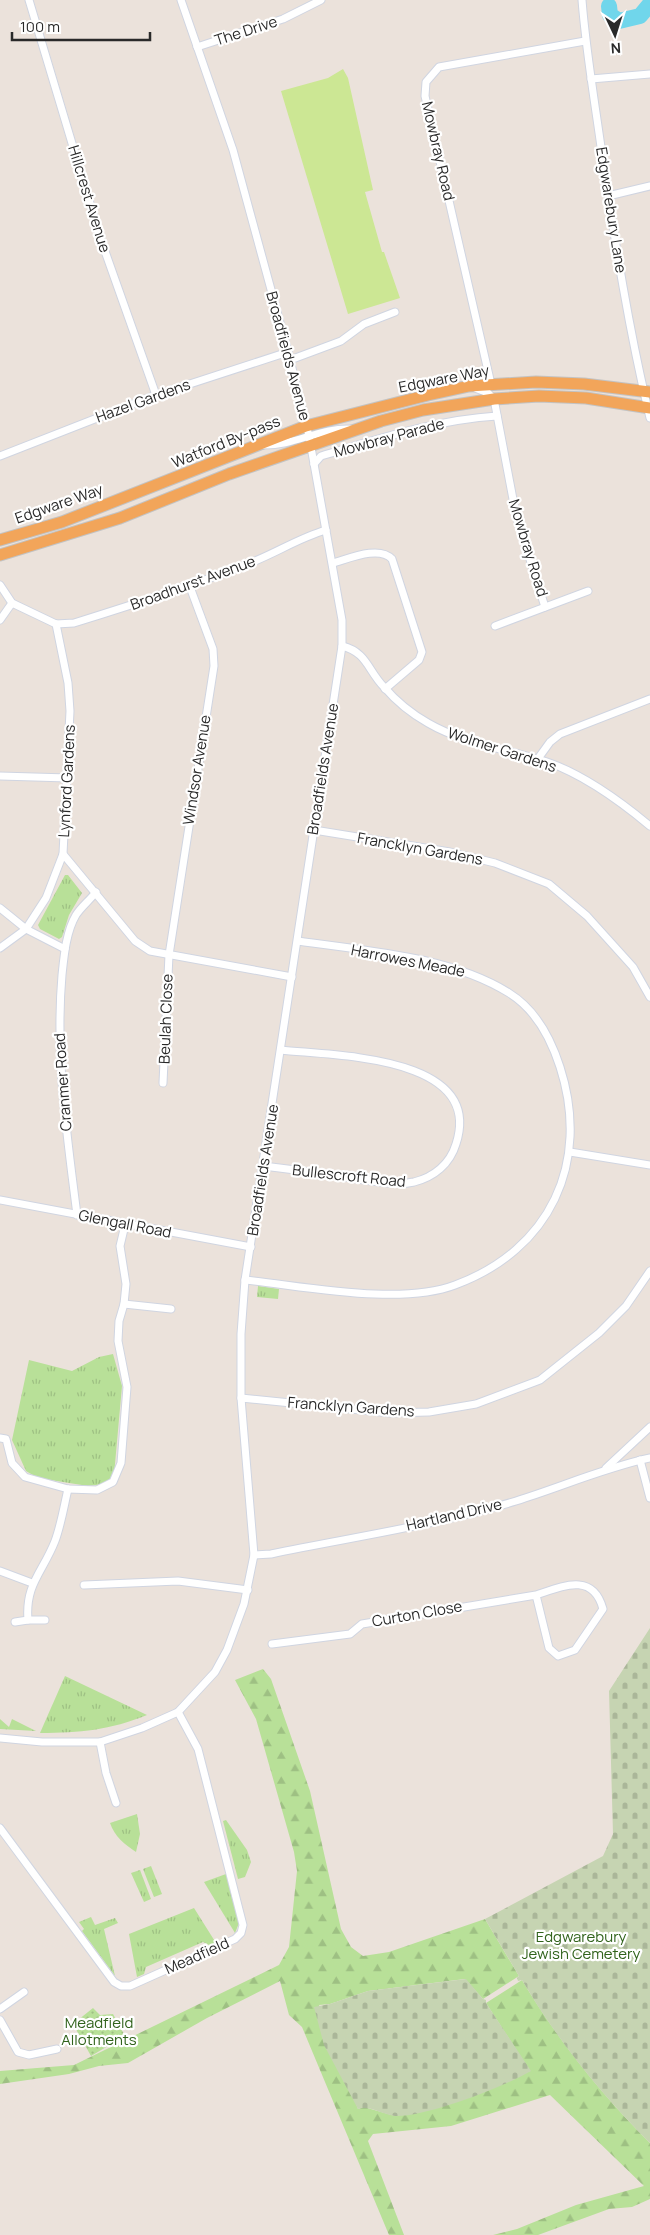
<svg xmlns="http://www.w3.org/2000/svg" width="650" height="2235" viewBox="0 0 650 2235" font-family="Manrope,sans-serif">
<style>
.grass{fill:url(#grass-tufts)}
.forest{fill:url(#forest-firs)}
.cemetery{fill:url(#cemetery-stones)}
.garden{fill:url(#garden-dots)}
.pitch{fill:#cce794}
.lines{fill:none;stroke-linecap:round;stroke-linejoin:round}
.river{stroke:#70d6eb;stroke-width:16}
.minor-casing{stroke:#d0d5e1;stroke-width:9}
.trunk-casing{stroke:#c3c3c3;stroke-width:13}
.minor{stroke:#fff;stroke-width:7}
.trunk{stroke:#f2a55a;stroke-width:11}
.labels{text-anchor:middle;stroke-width:4.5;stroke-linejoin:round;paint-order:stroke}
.street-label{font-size:15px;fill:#292929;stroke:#fff}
.park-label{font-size:15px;fill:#31631c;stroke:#fff}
</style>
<defs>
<pattern id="grass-tufts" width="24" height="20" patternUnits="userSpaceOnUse" patternTransform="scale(1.25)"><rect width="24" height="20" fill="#b8e098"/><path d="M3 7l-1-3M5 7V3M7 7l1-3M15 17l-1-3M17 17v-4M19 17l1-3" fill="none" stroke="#9ec083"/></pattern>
<pattern id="forest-firs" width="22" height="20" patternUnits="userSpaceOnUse" patternTransform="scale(1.25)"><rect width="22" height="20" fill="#b8e098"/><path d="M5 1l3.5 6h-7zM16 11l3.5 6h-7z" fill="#9ec083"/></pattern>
<pattern id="cemetery-stones" width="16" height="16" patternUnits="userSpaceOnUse" patternTransform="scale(1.25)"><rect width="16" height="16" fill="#c6d4b2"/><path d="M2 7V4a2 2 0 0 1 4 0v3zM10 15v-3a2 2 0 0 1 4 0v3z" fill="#aab699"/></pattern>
<pattern id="garden-dots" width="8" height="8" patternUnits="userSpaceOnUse" patternTransform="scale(1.25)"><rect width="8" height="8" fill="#b8e098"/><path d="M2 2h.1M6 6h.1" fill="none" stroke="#9ec083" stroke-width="1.8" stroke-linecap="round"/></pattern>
</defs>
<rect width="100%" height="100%" fill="#ebe2db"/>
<g class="grass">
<polygon points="65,875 68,875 82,893 69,915 62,937 59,939 40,929 38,925"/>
<polygon points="258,1286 279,1289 278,1299 257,1297"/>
<polygon points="113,1354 122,1386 114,1475 104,1484 88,1486 38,1478 26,1471 12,1440 29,1360 72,1371 99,1357"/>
<path d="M65,1676L147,1715C110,1730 80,1733 40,1733Z"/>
<polygon points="0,1719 9,1727 12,1719 36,1731 0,1729"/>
<path d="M137,1814L140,1834L136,1852C124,1844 115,1837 110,1823Z"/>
<polygon points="226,1820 247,1850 251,1862 245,1877 238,1879 223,1821"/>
<polygon points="151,1866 162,1894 154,1897 143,1869"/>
<polygon points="140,1870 151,1899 144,1902 131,1873"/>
<polygon points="226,1874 239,1923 235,1933 204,1882"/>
<polygon points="194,1908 216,1943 211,1946 203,1942 146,1967 144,1974 137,1977 129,1934"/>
<polygon points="91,1917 95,1925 115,1918 118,1923 104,1929 115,1976 82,1931 84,1929 79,1922"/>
</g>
<path class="forest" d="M263,1669L271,1679L310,1791L341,1929L351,1947L363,1956L389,1952L485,1919L519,1976L483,1999L465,1979L368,1991L330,2004L319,2005L358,2109L364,2107L395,2116L530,2071L486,2003L522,1980C557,2039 601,2094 650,2143V2199L632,2207L609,2209L538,2235H493L517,2229L576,2205L644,2186L550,2095L451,2126L373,2134L368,2141L404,2235H389L302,2027L289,2015L280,1981L207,2018L128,2063L99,2066L69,2074L0,2084V2071L74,2065L279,1965L289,1947L297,1871L294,1852L256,1719L235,1680Z"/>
<g class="cemetery">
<path d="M650,1628V2143C601,2094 557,2040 522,1980L518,1981L517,1978L519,1976L485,1919L603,1856L613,1834L609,1691Z"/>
<path d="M466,1979L483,1999L486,2000V2003L531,2071C503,2087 427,2117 395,2116C383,2115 370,2105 358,2109L324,2045L314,2007L330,2004L368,1991Z"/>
</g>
<polygon class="garden" points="93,2008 100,2015 113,2014 125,2036 91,2056 73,2024"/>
<polygon class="pitch" points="343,69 348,78 373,190 365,192 382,252 384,252 400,298 348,314 281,91 328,78"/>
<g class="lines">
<polyline class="river" points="609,6 610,15 619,21 640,16 650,4"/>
<defs>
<g id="minor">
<polyline points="29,0 101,240 156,395"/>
<path d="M582,0C586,52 595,103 602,154C615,242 629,331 650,418"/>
<polyline points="197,47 283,19 321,0"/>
<polyline points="591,79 650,74"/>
<polyline points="608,196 650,186"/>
<polyline points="290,360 341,341 364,324 395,312"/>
<polyline points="491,384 425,96 426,82 439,67 585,41"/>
<polyline points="475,388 488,393 494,399 516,515 545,607"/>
<path d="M263,445C293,446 320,428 350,429"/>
<polyline points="0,456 156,395 288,352"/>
<path d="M314,464L321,456C379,439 435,420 497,416"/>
<path d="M333,563C348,559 379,545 392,559L422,652L419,660L385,689"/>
<polyline points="0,585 12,603 56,624"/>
<polyline points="0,620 12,603"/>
<polyline points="56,624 68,683 70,711 63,854 135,941 150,951 292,977"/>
<path d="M56,624L74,623C132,605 189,587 245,565C273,555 298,538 326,530"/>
<polyline points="495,626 588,591"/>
<path d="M342,646C367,652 368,671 384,687C396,701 412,714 428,723C464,744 508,749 547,762C585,775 620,801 650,826"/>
<polyline points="537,760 550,742 560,734 650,699"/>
<polyline points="0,776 68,778"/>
<polyline points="314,830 450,852 495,863 549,884 587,916 633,967 650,997"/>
<polyline points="63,854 46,898 26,929 65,949"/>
<polyline points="0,908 26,929 0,948"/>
<polyline points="163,1083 169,955 214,666 213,649 190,587"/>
<polyline points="570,1152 650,1165"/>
<path d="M263,1166C295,1170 326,1174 357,1179C375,1181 396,1186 414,1182C434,1177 450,1164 456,1144C485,1055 334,1056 281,1050"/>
<polyline points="0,1200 251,1247"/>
<path d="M77,1215C67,1135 55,1056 62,975C64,956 66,932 76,915C81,907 90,900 96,892"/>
<path d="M245,1280C304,1286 400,1306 455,1285C550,1250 591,1163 560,1067C551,1039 535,1009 509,993C450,956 366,951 298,941"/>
<polyline points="124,1304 171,1309"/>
<polyline points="241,1398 390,1413 429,1412 476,1404 540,1380 599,1333 626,1306 650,1271"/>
<polyline points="0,1438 6,1439 12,1463 25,1477 68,1489 97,1490 113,1482 121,1463 127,1387 118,1341 119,1321 124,1304 126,1284 120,1246 125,1225"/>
<polyline points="640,1460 650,1498"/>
<polyline points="606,1468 650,1427"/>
<path d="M254,1555L271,1554C353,1537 437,1525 516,1501C561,1487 604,1468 650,1458"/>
<polyline points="0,1571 32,1583"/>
<polyline points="84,1585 178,1581 248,1590"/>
<path d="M45,1620H28C25,1584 43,1572 55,1541C61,1525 64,1506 68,1489"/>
<polyline points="15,1622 28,1620"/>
<path d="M272,1644L350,1634L362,1624L536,1595L549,1648L558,1656L575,1650L603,1609C593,1572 563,1586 536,1595"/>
<polyline points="0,1738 42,1742 100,1742 142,1728 178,1712 215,1672 227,1650 244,1604 254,1555 241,1398 241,1334 245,1280 342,646 342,620 309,436 288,352 233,150 181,0"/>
<polyline points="100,1742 106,1773 116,1803"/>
<polyline points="0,1828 114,1982 121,1986 130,1986 235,1939 241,1933 243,1925 198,1749 178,1712"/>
<polyline points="0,2009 24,1992"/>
<polyline points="0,2020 18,2052 29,2055 57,2049"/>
</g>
<g id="trunk">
<polyline points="0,540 62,522 306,426 428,395 469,386 536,382 584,384 650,392"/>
<polyline points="0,555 120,518 229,474 381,421 423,410 494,399 539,396 586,398 650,408"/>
</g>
</defs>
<use href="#minor" class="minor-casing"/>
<use href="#trunk" class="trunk-casing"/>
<use href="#minor" class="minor"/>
<use href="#trunk" class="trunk"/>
</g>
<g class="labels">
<g class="street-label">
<text transform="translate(246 31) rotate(-18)" y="5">The Drive</text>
<text transform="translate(438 151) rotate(77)" y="5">Mowbray Road</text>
<text transform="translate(89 199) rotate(73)" y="5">Hillcrest Avenue</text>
<text transform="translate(611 210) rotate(81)" y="5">Edgwarebury Lane</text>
<text transform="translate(288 356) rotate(75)" y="5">Broadfields Avenue</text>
<text transform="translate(444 379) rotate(-11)" y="5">Edgware Way</text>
<text transform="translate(143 401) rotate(-20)" y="5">Hazel Gardens</text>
<text transform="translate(389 438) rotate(-15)" y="5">Mowbray Parade</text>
<text transform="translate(226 442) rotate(-22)" y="5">Watford By-pass</text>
<text transform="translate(59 504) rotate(-19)" y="5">Edgware Way</text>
<text transform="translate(528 548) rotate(73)" y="5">Mowbray Road</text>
<text transform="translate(193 583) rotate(-20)" y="5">Broadhurst Avenue</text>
<text transform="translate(502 750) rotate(18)" y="5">Wolmer Gardens</text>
<text transform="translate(323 769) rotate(-81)" y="5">Broadfields Avenue</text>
<text transform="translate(197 770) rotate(-81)" y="5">Windsor Avenue</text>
<text transform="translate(67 781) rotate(-87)" y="5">Lynford Gardens</text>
<text transform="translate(420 849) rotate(10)" y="5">Francklyn Gardens</text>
<text transform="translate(408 961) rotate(11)" y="5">Harrowes Meade</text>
<text transform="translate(166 1019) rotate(-88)" y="5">Beulah Close</text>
<text transform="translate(63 1082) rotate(-94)" y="5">Cranmer Road</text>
<text transform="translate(263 1170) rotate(-81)" y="5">Broadfields Avenue</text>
<text transform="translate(349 1176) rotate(6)" y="5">Bullescroft Road</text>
<text transform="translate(125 1224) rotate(11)" y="5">Glengall Road</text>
<text transform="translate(351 1407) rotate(4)" y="5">Francklyn Gardens</text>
<text transform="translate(454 1515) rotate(-13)" y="5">Hartland Drive</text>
<text transform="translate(417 1614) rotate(-10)" y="5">Curton Close</text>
<text transform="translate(197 1956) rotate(-24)" y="5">Meadfield</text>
</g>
<g class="park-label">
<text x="581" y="1942">Edgwarebury<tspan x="581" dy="17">Jewish Cemetery</tspan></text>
<text x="99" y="2028">Meadfield<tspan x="99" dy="17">Allotments</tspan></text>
</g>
</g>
<g transform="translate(615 35) rotate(176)" stroke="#ffffff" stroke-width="4" paint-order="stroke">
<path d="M0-4L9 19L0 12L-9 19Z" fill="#292929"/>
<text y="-8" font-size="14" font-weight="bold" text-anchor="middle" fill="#292929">N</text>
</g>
<path d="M12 32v8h138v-8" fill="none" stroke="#292929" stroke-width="2.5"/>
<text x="20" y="32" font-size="15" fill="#292929" stroke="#ffffff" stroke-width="4" paint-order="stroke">100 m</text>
</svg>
